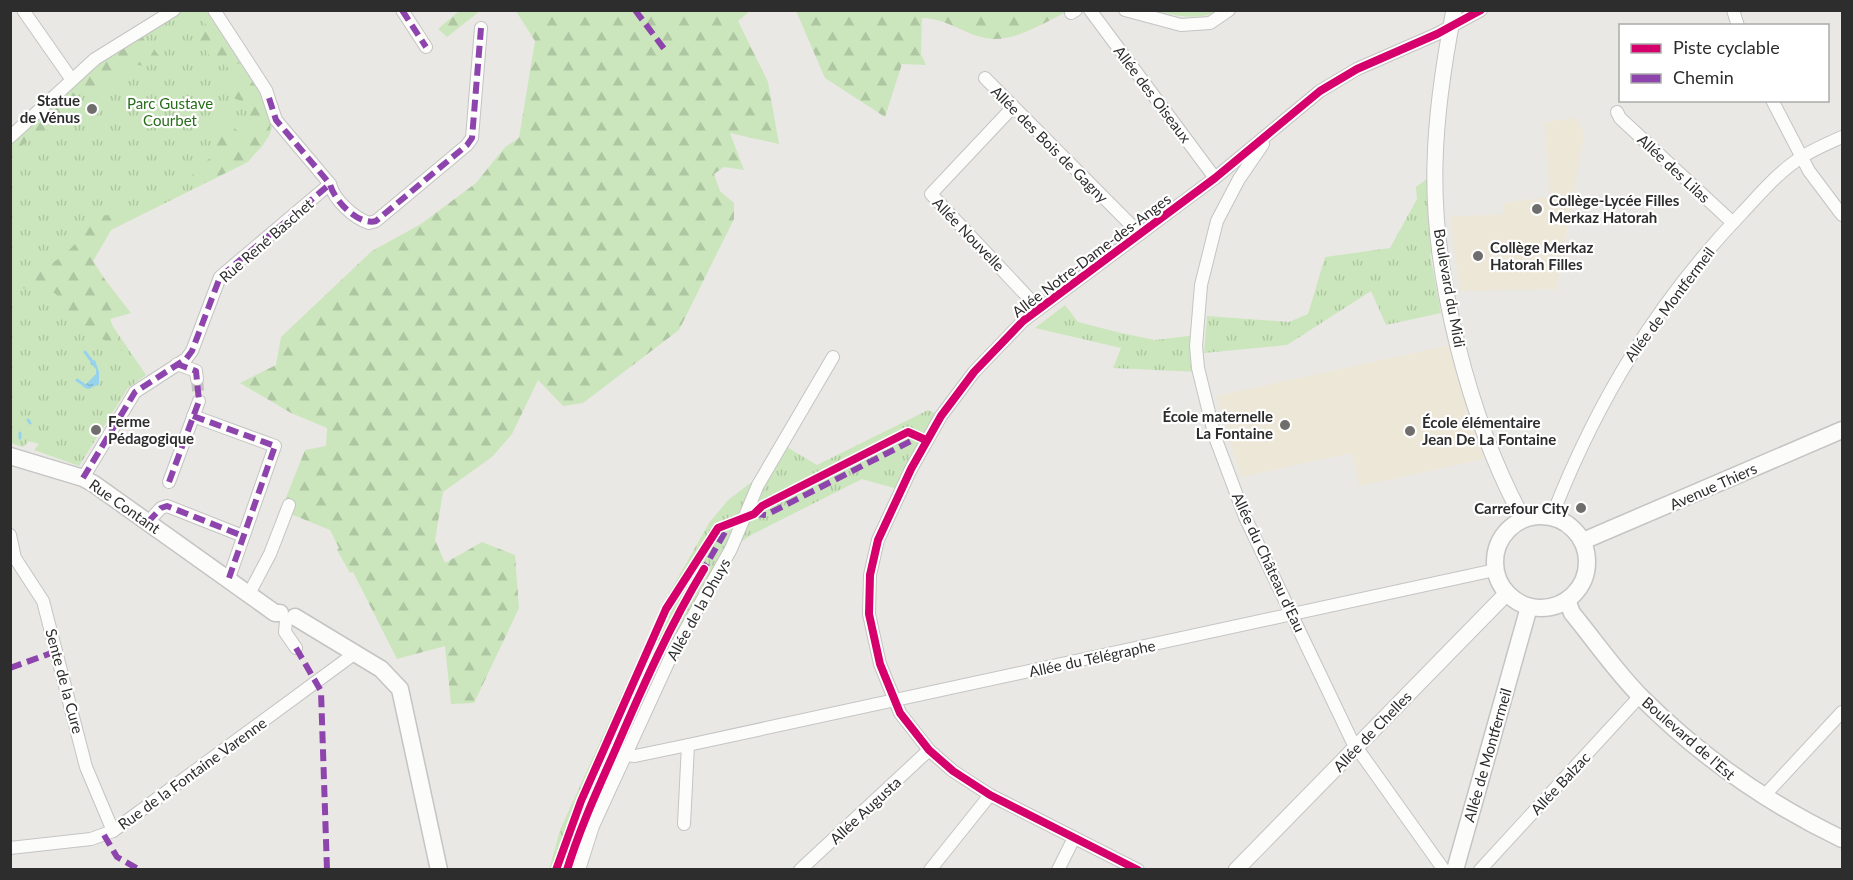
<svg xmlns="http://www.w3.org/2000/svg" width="1853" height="880" viewBox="0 0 1853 880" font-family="Lato,sans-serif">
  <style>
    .education { fill: #ede7d8 }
    .grass { fill: url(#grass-tufts) }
    .forest { fill: url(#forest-firs) }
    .water { fill: url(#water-ripples) }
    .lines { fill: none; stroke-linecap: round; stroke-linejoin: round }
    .stream { stroke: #97d2ec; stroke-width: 3 }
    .minor-tunnel { stroke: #c4c3bf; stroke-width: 12; stroke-dasharray: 12 6; stroke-linecap: butt }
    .minor-casing { stroke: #c4c4c4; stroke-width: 14 }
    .tertiary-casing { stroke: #c4c4c4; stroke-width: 17 }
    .secondary-casing { stroke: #c4c4c4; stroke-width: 19 }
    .minor { stroke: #fcfcfb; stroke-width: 12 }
    .tertiary { stroke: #fcfcfb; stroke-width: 15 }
    .secondary { stroke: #fcfcfb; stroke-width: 16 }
    .quiet { stroke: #8e44ad; stroke-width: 6; stroke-dasharray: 12 6; stroke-linecap: butt }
    .cycleway-casing { stroke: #fff; stroke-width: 11 }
    .cycleway { stroke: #d6006c; stroke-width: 8 }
    .poi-dot { fill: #6f6e6d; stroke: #fff; stroke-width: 2 }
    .labels { text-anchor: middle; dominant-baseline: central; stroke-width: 4.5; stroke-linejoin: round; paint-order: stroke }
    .street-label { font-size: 15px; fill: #2d2d2d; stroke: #fff }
    .poi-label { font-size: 15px; font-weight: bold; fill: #2d2d2d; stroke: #fff; text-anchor: start }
    .park-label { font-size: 15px; fill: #286d1a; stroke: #fff }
  </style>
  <defs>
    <pattern id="grass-tufts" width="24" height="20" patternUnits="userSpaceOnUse" patternTransform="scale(1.5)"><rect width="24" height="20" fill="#cbe6bc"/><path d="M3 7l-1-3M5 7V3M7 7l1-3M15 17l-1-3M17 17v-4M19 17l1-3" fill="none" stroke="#afc6a2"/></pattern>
    <pattern id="forest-firs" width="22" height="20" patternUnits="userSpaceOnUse" patternTransform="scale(1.5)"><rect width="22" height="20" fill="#cbe6bc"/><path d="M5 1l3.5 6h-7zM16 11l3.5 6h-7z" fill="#afc6a2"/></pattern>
    <pattern id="water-ripples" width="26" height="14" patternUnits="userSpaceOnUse" patternTransform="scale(1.5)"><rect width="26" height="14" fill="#97d2ec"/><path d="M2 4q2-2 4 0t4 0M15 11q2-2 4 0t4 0" fill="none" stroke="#82b5cb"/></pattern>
  </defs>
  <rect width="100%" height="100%" fill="#eae8e4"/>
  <g class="education">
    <polygon points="1577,118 1584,135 1557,289 1460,291 1450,217 1503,214 1503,203 1550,197 1544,122"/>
    <polygon points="1450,345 1467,408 1484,459 1359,486 1351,453 1241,477 1216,396"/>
  </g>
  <g class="grass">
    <polygon points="180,11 206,11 267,104 272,128 269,136 248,162 111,230 93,261 99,306 146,375 128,388 79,466 34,450 39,444 29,441 23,447 11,443 11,144 105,57"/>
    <polygon points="1435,173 1441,256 1430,254 1441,313 1386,325 1371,291 1287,345 1204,353 1207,316 1289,322 1308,314 1325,257 1390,248 1417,199 1416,187"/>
    <polygon points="1065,305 1078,322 1121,333 1155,340 1196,335 1199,372 1113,368 1121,348 1035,328"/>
    <polygon points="928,410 941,416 901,490 862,479 751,535 731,549 688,624 580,869 549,870 560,830 662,606 709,523 728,500 753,481 785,446 817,465"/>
  </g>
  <g class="forest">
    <polygon points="197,11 206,11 240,63 229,68 209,55 196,37 208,28"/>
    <polygon points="459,11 480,11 447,37 438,29"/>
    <polygon points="516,11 750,11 738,21 768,82 779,144 730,133 744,170 724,167 714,174 720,191 734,203 734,219 679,330 583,403 563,406 538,380 512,434 492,457 443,492 435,540 445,563 482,542 515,555 519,608 474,703 451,704 445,646 397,659 353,572 350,573 337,550 339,548 330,530 281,510 305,450 326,446 327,428 291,413 240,383 276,365 281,337 372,251 421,224 476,183 505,147 519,138 535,41"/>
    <path d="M796,11H1069C1044,22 1013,44 985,38C962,33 948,19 922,18L921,54L926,65L902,64L885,117L825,78Z"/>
    <path d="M1155,11H1219C1197,21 1178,16 1155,11Z"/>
    <path d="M142,34L164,62L143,66L129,63C123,69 123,74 119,80C114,91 97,91 87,91L81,80L105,57Z"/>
    <path d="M248,76C254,85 262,94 266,104C286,147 236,168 205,183L192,181C190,170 203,165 210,158L213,132L220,123L228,124L247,137H253L247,107L244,102L233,98C230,86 237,78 248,76Z"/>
    <path d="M70,89L78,98C81,126 56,124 37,135C28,140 19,148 11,154V145Z"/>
    <polygon points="122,214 125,218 111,230 93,261 106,281 131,313 110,319 122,351 79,325 70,317 56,294 46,289 11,288 10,275 16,272 37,274 65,254 79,240 88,222 97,216"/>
  </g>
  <polygon class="water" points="95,360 99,372 99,384 89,389 83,387 96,374 96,369 90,363"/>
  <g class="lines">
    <g class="stream">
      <polyline points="85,352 94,364"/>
      <polyline points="77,380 87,387"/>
      <polyline points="28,420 30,423"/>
      <polyline points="20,438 20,433"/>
    </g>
    <polyline class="minor-tunnel" points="197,379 199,401"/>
    <g class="minor-casing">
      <g id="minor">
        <polyline points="23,10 72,80"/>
        <path d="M214,10L266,90L276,120L330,184C334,200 354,218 369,223L376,221L467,145L472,138L481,28"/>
        <polyline points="402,10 426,47"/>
        <polyline points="1090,10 1215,178"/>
        <polyline points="1125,10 1181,25 1210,23 1229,10"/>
        <polyline points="1733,10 1738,26"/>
        <polyline points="1071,13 1076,10"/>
        <polyline points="985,78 1140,234"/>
        <polyline points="1772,100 1809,171 1842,215"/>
        <polyline points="1012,108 931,194 1039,309"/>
        <polyline points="1617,112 1620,118 1733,223"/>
        <polyline points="10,137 95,59 174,10"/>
        <polyline points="1263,144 1239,179 1217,221 1201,285 1196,346 1198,368 1215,437 1245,517 1352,741 1444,870"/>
        <polyline points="177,364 196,371 197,379"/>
        <polyline points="193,416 275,446 229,578"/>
        <polyline points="83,478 135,392 186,359 192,351 220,277 330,184"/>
        <polyline points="169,482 199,401"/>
        <path d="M1552,516C1597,401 1656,303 1742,213C1760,194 1779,171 1802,157C1814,149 1829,143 1842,137"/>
        <polyline points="148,522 161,508 167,506 243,536"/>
        <polyline points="10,535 15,558 43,601 86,767 113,831"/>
        <polyline points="251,590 270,554 289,505"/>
        <polyline points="286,621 285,632 296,648"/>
        <polyline points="625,755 635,756 688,745 1495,570"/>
        <polyline points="1763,797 1842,712"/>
        <polyline points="684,824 688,745"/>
        <polyline points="10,848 91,839 113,831 354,654"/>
        <polyline points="579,870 593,826 672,654 731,549 758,485 833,357"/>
        <polyline points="800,870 929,750"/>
        <polyline points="930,870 990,795"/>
        <polyline points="1058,870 1074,838"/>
        <polyline points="1138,870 990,795 953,771 929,750 900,713 880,664 869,614 870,575 878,540 911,469 941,416 974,372 1023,321 1215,178 1320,91 1357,69 1437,34 1481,10"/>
        <polyline points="1480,870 1640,696"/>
      </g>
    </g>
    <g class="tertiary-casing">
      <g id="tertiary">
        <path d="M1454,10C1444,61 1436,112 1435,164C1432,275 1470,422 1523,519"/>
        <polyline points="1236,870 1507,593"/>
      </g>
    </g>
    <g class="secondary-casing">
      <g id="secondary">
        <polyline points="10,456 83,478 94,484 275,613 280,613"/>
        <circle cx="1541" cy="562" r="46"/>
        <polyline points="1583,541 1842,430"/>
        <path d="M1567,600L1572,613C1595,641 1616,672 1642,698C1701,757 1767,803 1842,839"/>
        <polyline points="295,617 381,669 400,689 439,870"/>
        <polyline points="1455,870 1529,607"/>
      </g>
    </g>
    <use href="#minor" class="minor"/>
    <use href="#tertiary" class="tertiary"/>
    <use href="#secondary" class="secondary"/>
    <g class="quiet">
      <polyline points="402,10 426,47"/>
      <polyline points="635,10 665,50"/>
      <path d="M269,98L276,120L330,184C334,201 359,226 376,221L467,145L472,138L481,28"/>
      <polyline points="193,416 275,446 229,578"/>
      <polyline points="83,478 135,392 186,359 192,351 220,277 330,184"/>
      <polyline points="169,482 199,401 196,371 177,364"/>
      <polyline points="754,514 766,515 911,441 916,433"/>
      <polyline points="148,522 161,508 167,506 243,536"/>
      <polyline points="701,574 729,525"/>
      <polyline points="296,648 321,691 327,870"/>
      <polyline points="10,668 57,651"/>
      <polyline points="104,835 117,857 140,870"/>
    </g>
    <g class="cycleway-casing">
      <g id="cycleway">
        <polyline points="556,870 581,801 666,609 718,528 754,514 762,506 908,432 926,440"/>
        <path d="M567,870C580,827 599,787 617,746C643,686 670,625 704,569"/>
        <polyline points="1138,870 990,795 953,771 929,750 900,713 880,664 869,614 870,575 878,540 911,469 941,416 974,372 1023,321 1215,178 1320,91 1357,69 1437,34 1481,10"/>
      </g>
    </g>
    <use href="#cycleway" class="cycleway"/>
  </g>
  <g class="poi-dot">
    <circle cx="92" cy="109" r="6"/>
    <circle cx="1537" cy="209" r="6"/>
    <circle cx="1478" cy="256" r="6"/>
    <circle cx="1285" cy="425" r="6"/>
    <circle cx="96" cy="430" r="6"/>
    <circle cx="1410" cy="431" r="6"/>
    <circle cx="1581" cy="508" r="6"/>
  </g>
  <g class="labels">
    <g class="street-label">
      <text transform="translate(1153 94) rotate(53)">Allée des Oiseaux</text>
      <text transform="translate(1050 144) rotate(45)">Allée des Bois de Gagny</text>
      <text transform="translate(1674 168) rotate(43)">Allée des Lilas</text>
      <text transform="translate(969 234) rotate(46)">Allée Nouvelle</text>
      <text transform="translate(266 240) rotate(-41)">Rue René Baschet</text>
      <text transform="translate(1091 255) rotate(-37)">Allée Notre-Dame-des-Anges</text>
      <text transform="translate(1450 288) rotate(80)">Boulevard du Midi</text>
      <text transform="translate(1669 304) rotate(-53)">Allée de Montfermeil</text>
      <text transform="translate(1713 486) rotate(-24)">Avenue Thiers</text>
      <text transform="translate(125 506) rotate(35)">Rue Contant</text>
      <text transform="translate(1269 562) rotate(65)">Allée du Château d'Eau</text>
      <text transform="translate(698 609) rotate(-61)">Allée de la Dhuys</text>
      <text transform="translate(1092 658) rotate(-12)">Allée du Télégraphe</text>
      <text transform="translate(65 681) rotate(75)">Sente de la Cure</text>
      <text transform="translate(1372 731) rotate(-46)">Allée de Chelles</text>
      <text transform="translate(1689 738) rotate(41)">Boulevard de l'Est</text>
      <text transform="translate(1487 755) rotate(-74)">Allée de Montfermeil</text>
      <text transform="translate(192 773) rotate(-36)">Rue de la Fontaine Varenne</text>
      <text transform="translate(1560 783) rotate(-47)">Allée Balzac</text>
      <text transform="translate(865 810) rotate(-43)">Allée Augusta</text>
    </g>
    <g class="poi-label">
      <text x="80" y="100" text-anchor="end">Statue<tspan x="80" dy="17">de Vénus</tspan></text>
      <text x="1549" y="200">Collège-Lycée Filles<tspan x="1549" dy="17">Merkaz Hatorah</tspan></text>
      <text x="1490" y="247">Collège Merkaz<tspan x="1490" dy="17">Hatorah Filles</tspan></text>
      <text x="1273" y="416" text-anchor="end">École maternelle<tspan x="1273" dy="17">La Fontaine</tspan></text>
      <text x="108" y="421">Ferme<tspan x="108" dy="17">Pédagogique</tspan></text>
      <text x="1422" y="422">École élémentaire<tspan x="1422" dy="17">Jean De La Fontaine</tspan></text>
      <text x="1569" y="508" text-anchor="end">Carrefour City</text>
    </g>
    <g class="park-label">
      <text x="170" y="103">Parc Gustave<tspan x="170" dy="17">Courbet</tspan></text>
    </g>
  </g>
  <rect width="1853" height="880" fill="none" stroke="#2d2d2d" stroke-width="24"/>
  <rect x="1619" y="24" width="210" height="78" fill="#ffffff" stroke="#ababab" stroke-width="1.5"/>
  <rect x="1631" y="44" width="30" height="9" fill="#d6006c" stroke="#ababab" stroke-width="1.5"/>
  <text x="1673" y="54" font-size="18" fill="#2d2d2d">Piste cyclable</text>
  <rect x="1631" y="74" width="30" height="9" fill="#8e44ad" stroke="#ababab" stroke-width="1.5"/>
  <text x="1673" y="84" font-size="18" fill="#2d2d2d">Chemin</text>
</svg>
